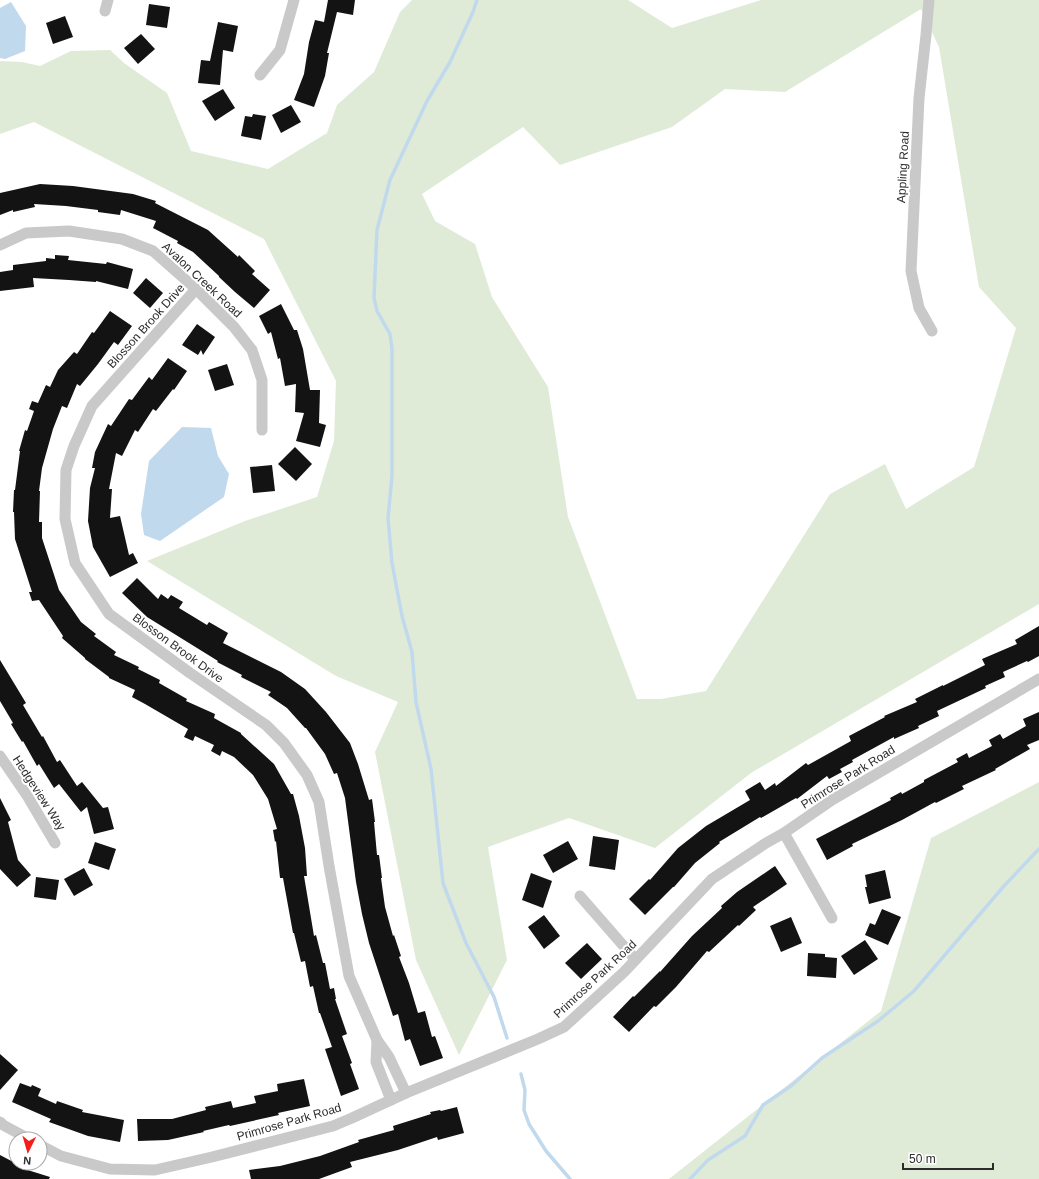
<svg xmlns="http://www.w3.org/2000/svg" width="1039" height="1179" viewBox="0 0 1039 1179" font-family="Arial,sans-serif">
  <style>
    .green { fill: #e0ebd7; fill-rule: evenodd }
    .water { fill: #c1d9ed }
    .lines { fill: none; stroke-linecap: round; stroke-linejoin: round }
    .stream { stroke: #c1d9ed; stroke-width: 3.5 }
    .building { fill: #131313 }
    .minor { stroke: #c9c9c9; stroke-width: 11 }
    .labels { text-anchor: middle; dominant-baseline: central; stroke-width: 4; stroke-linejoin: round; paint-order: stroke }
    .street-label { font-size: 12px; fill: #2c2c2c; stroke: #fff }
  </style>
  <rect width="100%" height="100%" fill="#fff"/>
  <g class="green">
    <path d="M412,0H628L672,28L761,0H1039V604L751,773L655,848L569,818L488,847L507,960L459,1055L416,960L375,752L398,702L336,676L147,561L245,521L317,497L334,441L336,381L264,239L34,122L0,134V61L22,62L40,66L71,51L110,50L124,63L167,93L191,151L268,169L327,133L337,105L374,72L400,12ZM921,9L939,47L979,287L1016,328L974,467L906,509L885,464L830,494L706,691L661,699H637L568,517L548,387L492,297L475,244L435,221L422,194L523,127L560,165L672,127L725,89L785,92Z"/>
    <polygon points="1039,782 1039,1179 669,1179 881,1011 931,838"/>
  </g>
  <g class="water">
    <polygon points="11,2 26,26 25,51 5,59 0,58 0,8"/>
    <polygon points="182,427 211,428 218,456 229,474 224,497 160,541 144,535 141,514 149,461"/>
  </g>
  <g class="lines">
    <g class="stream">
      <polyline points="477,0 473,12 450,62 427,101 390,180 377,230 374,298 377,311 390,334 392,349 392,476 388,518 392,563 402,616 412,652 416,702 431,769 443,883 466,943 494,997 507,1038"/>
      <polyline points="521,1074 525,1090 524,1110 529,1124 546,1151 570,1179"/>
      <polyline points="690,1179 708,1160 745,1136 763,1105 791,1086 822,1058 878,1021 914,991 1004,886 1039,849"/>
    </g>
  </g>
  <g class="building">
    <polygon points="328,0 355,0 353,15 337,12 327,53 329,53 325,76 314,107 294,100 304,74 309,42 315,20 324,22"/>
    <polygon points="149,4 170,7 167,28 146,25"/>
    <polygon points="65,16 73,37 53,44 46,23"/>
    <polygon points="218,22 238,26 233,52 223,50 220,85 198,83 201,60 210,61"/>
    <polygon points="141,34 155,49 138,64 124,48"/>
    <polygon points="223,89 235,108 215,121 202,101"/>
    <polygon points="291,105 301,122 281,133 272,115"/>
    <polygon points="253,114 266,116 261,140 241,136 245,116 252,117"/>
    <polygon points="40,184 73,186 133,194 156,201 155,203 208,230 238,257 239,255 255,271 252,274 270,290 254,308 235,292 219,277 219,276 193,252 177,243 178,241 153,228 156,221 121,210 120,215 98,212 98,210 66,206 34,204 35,207 13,212 13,210 0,215 0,193"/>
    <polygon points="55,255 69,256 68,260 106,264 107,262 133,269 128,289 96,281 96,282 69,280 33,278 34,287 0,291 0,272 13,270 13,265 46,261 46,258 55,259"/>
    <polygon points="146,278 163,293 150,308 133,293"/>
    <polygon points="281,304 294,330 297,330 303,349 310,390 320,390 319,423 326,425 320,447 296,441 304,413 295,412 296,384 285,386 280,358 278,359 271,332 268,334 259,316"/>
    <polygon points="110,311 132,326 118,345 114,342 98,364 80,386 77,384 67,408 62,406 53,429 42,468 39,491 40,491 39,522 42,522 42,538 59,590 81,622 96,634 94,636 116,652 114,655 139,667 138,669 160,680 159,683 187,699 186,701 215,714 214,718 241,733 241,734 274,764 291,794 293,794 299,816 305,848 307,876 304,876 314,936 316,935 323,963 325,963 330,989 334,988 336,999 335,999 347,1034 342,1036 352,1063 350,1064 359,1089 341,1096 325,1049 332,1047 320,1013 319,1013 313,986 310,987 305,961 301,962 294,933 293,933 283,878 280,878 276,841 275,842 273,830 277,829 268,799 253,775 234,757 222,751 220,756 211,751 214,745 195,736 193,741 184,737 188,729 145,704 132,697 135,690 109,678 109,677 85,659 85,658 62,638 63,636 39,600 32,601 29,592 32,592 15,539 14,512 13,512 14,490 15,490 20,451 19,451 25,430 27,431 34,411 29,409 32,401 38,403 46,385 50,387 58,370 74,352 77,354 92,332 94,333"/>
    <polygon points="197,324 215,337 203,355 201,350 198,355 182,345"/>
    <polygon points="168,358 187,371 174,390 173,389 156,411 153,409 138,432 135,430 122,456 116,453 109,489 112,489 110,518 120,516 129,555 133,553 138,563 110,577 93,547 88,521 90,488 95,468 92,468 95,452 108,424 111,426 129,399 132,400 149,377 152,380"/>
    <polygon points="227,364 234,385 215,391 208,370"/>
    <polygon points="295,447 312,464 296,481 278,464"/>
    <polygon points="272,465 275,491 253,493 250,467"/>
    <polygon points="137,578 158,599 161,594 168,599 171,595 183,602 179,608 207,625 209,622 228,633 223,643 281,672 305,689 326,712 350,743 358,764 369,800 372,799 375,822 374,822 377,855 379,855 382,878 381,878 385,907 393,936 394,935 401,956 399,957 409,983 418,1013 425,1011 432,1037 435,1036 443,1058 420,1066 410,1039 405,1041 398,1014 393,1016 369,943 362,914 356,882 345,798 337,773 334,774 325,754 306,728 305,728 287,708 268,695 271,692 241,677 242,675 217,662 218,661 147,617 122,593"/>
    <polygon points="1039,626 1039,656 1028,662 1027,661 1003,672 1005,677 985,686 986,688 937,711 939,716 918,726 919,728 894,739 894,737 852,760 853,762 840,769 842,772 829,779 827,776 797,799 796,798 761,818 760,817 719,842 720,843 695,863 674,887 673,887 645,915 629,899 649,879 650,880 678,848 706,826 750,800 745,791 760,782 765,790 775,783 776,786 806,763 808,765 851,741 849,736 885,717 884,716 917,702 915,699 943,685 943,686 985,665 982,659 1017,644 1015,640"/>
    <polygon points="0,660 26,703 23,705 42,737 43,736 57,762 60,760 77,786 82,782 103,808 108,807 114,829 94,834 87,807 81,812 59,784 54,788 39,764 37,766 23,741 22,742 11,724 13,723 0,701"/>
    <polygon points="1039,712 1039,740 1027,745 1030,749 995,769 996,770 962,786 964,789 936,803 935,802 902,820 852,844 853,846 827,860 816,839 891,800 890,798 901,792 902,794 924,782 924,780 958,762 956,759 967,753 969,758 992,746 989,740 1000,734 1003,739 1026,726 1023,719"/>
    <polygon points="0,798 11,820 8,822 18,860 31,875 17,887 0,869"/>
    <polygon points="593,836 619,840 615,870 589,866"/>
    <polygon points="568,841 578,859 553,873 543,855"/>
    <polygon points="95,842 116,849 109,870 88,863"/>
    <polygon points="775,866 787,884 753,907 756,910 739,926 738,925 709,952 707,951 676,987 656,1007 654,1006 629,1032 613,1017 633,996 634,997 660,971 660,972 692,936 722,908 721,906 737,892"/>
    <polygon points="84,868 93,885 74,896 64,879"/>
    <polygon points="885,870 891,898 869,904 865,887 867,887 865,875"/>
    <polygon points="531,873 552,881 543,908 522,900"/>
    <polygon points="36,877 59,880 56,900 34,897"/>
    <polygon points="882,909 901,917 888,945 865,935 870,923 875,925"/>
    <polygon points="544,915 560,936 544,949 528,927"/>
    <polygon points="791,917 802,943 781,952 770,926"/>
    <polygon points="865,940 878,959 854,975 841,956"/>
    <polygon points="587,943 602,959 581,979 565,963"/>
    <polygon points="808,953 825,954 825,957 837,958 836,978 807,976"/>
    <polygon points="0,1054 18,1070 0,1090"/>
    <polygon points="304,1079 310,1106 278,1113 279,1115 230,1126 229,1125 203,1131 204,1132 168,1140 138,1141 137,1119 172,1119 206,1110 205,1107 231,1101 233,1108 256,1103 254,1096 278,1091 277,1084"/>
    <polygon points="20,1083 31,1087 32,1085 41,1089 38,1096 56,1104 57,1101 83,1110 82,1112 124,1120 120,1142 88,1136 49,1122 51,1119 12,1102"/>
    <polygon points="457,1107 464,1133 438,1140 437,1137 398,1150 350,1162 352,1167 319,1179 251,1179 249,1170 280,1166 320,1156 359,1142 358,1140 394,1130 393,1126 431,1114 430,1112 440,1110 441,1111"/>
    <polygon points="0,1155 19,1165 18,1167 50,1177 49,1179 0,1179"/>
  </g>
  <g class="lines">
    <g class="minor">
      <polyline points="929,0 926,35 919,98 911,271 919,308 932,331"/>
      <polyline points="105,11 108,0"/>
      <polyline points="260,75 280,50 294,0"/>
      <polyline points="0,245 26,233 69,231 122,239 153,251 196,289 234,327 252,350 262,380 262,430"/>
      <polyline points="196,289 92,406 74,446 66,470 65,519 75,563 109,614 190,673 266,725 284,743 307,775 319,802 329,866 349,976 377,1040 389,1057 406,1093"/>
      <polyline points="0,756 28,797 55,843"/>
      <polyline points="784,833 832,918"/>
      <polyline points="580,896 635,959"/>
      <polyline points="377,1040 376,1062 391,1100"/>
      <polyline points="0,1122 3,1125 29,1139"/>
      <polyline points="40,1145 61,1156 110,1169 155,1170 212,1157 333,1126 352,1118 406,1093 538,1039 564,1027 624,972 712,879 766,843 784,833 832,800 1039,679"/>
    </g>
  </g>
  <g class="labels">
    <g class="street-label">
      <text transform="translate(903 167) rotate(-87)">Appling Road</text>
      <text transform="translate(202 280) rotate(43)">Avalon Creek Road</text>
      <text transform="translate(146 326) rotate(-48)">Blosson Brook Drive</text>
      <text transform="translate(178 648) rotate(36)">Blosson Brook Drive</text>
      <text transform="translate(848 777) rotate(-32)">Primrose Park Road</text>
      <text transform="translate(39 793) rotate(57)">Hedgeview Way</text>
      <text transform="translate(595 979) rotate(-43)">Primrose Park Road</text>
      <text transform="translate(289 1122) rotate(-16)">Primrose Park Road</text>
    </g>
  </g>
  <g transform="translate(28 1151) rotate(185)"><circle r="19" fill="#ffffff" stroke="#ababab"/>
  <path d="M0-3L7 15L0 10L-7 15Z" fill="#f41d1c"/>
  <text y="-6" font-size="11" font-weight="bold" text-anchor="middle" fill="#2c2c2c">N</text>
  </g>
  <path d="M903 1163v6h90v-6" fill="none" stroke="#2c2c2c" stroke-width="2"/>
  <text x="909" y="1163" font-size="12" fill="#2c2c2c" stroke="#ffffff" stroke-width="3" paint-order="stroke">50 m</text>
</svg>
